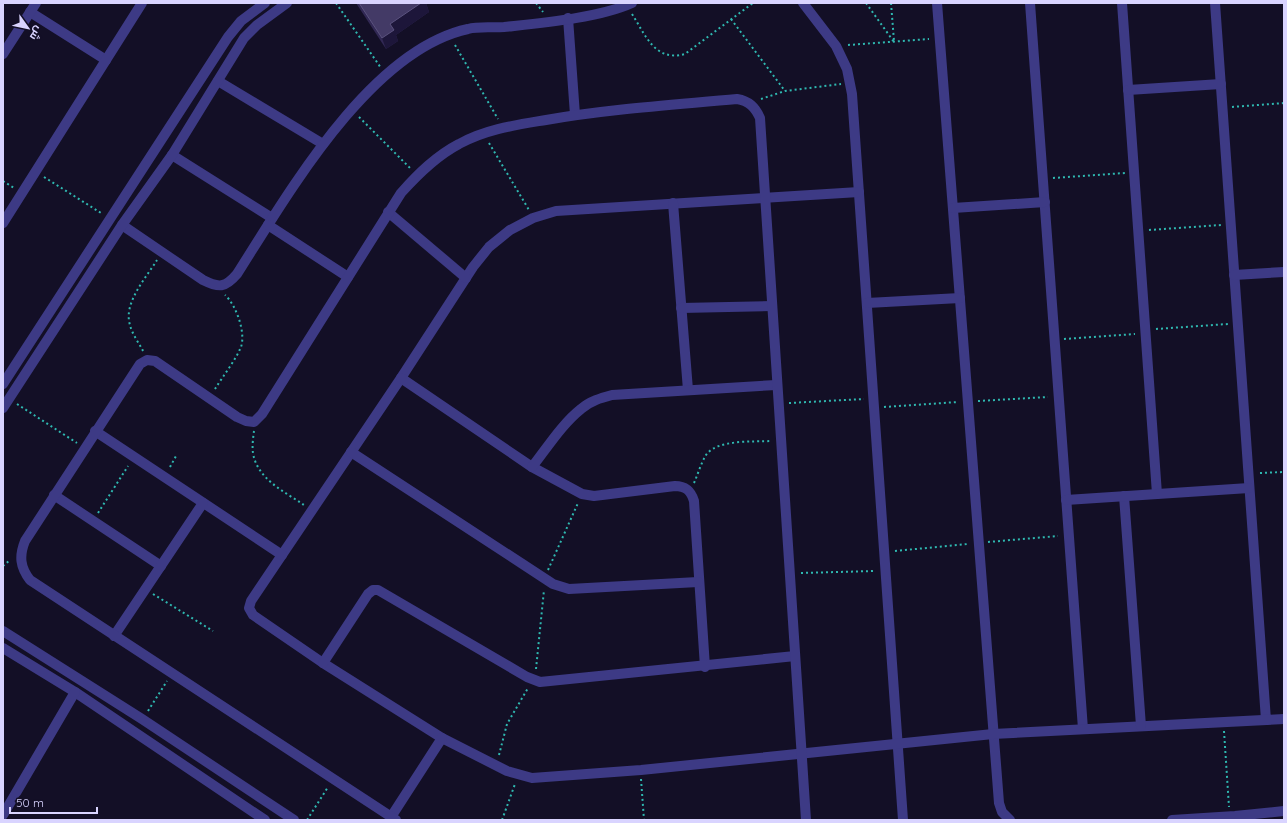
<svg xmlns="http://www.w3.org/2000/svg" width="1287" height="823" viewBox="0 0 1287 823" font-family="Quicksand,Cairo,sans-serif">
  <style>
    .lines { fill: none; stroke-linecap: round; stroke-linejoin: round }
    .path { stroke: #2fb8b0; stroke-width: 2; stroke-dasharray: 2 3; stroke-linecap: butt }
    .street { stroke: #3d3a85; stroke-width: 10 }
    .wall { fill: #312854 }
    .shaded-wall { fill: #1d163a }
    .building { fill: #433a66; stroke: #5a527e }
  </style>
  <rect width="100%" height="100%" fill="#130f26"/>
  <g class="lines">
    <g class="path">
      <polyline points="336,3 381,68"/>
      <polyline points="536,3 543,12"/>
      <polyline points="866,3 894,42"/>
      <polyline points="891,3 894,41"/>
      <path d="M632,14C646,36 655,62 685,54L753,3"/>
      <polyline points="731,19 785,91"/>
      <polyline points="455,45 498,119"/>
      <polyline points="848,45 929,39"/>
      <polyline points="761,99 785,91 841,84"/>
      <polyline points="1232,107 1284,103"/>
      <polyline points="359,117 410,168"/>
      <polyline points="489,143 529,210"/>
      <polyline points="44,177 101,213"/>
      <polyline points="1053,178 1125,173"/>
      <polyline points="3,181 14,188"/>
      <polyline points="1149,230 1221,225"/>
      <polyline points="1156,329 1228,324"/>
      <polyline points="1064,339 1135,334"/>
      <path d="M143,351C139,343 132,334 130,325C123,303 146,278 157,260"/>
      <path d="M215,389C223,376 235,361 241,347C246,332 236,305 225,295"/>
      <polyline points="978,401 1048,397"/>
      <polyline points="789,403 864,399"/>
      <polyline points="17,404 77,443"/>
      <polyline points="884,407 958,402"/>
      <path d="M254,431C253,438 252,447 253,453C257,479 285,492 304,505"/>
      <polyline points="170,467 176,456"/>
      <polyline points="1260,473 1284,472"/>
      <path d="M694,483C698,474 701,463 706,455C717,439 754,442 771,441"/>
      <polyline points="98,513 128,466"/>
      <polyline points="988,542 1058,536"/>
      <polyline points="895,551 968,544"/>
      <polyline points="3,566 10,560"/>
      <polyline points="548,570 578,503"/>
      <polyline points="801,573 874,571"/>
      <polyline points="153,594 213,631"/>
      <polyline points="536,669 544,590"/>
      <polyline points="148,711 167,681"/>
      <polyline points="1224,731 1229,807"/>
      <polyline points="499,755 507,724 528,688"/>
      <polyline points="641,779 644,820"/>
      <polyline points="307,820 328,787"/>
      <polyline points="502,820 515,784"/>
    </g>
    <g class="street">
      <polyline points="803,3 836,46 847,69 852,94 903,820"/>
      <polyline points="937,3 999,803 1002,812 1010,820"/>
      <polyline points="1030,3 1083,729"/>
      <polyline points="1122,3 1157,494"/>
      <polyline points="1215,3 1266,720"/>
      <polyline points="30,12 106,60"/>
      <polyline points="568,18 575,115"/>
      <polyline points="3,54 36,3"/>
      <polyline points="218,81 323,144"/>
      <polyline points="1128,90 1221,84"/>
      <polyline points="172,155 272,218"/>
      <polyline points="859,192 556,211 533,218 510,230 489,247 473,267 401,378 251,601 249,608 253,615 323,663 442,738 507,771 532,778 641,770 993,734 1284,719"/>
      <polyline points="673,203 688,390"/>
      <polyline points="953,208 1045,202"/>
      <polyline points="388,212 466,278"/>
      <polyline points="3,223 142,3"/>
      <path d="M122,225L203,280C219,288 225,288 237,274C288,194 370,50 468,29C479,26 492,28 504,27C541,23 599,18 632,3"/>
      <polyline points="268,225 348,277"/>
      <polyline points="1234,275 1284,272"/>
      <polyline points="867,303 960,298"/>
      <polyline points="681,308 771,306"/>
      <path d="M401,378L532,467L582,494L594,496L675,486C686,486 691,491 694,501L705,667"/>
      <polyline points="3,384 228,37 241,21 265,3"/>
      <polyline points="3,408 122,225 172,155 244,38 257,25 287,3"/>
      <polyline points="95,431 282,555"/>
      <polyline points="351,452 553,584 569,589 698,582"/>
      <path d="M532,467C547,448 562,424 581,409C590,401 601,398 612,395L776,385"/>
      <polyline points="54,495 161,566"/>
      <polyline points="1124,496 1141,726"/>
      <polyline points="1066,500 1249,488"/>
      <polyline points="3,631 142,719 294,820"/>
      <polyline points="114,636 203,503"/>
      <polyline points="3,648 75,692 265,820"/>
      <polyline points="323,663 368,594 373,590 378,590 527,677 540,682 795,656"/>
      <polyline points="3,815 75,692"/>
      <polyline points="391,817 442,738"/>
      <path d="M396,820L30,580C20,567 19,556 25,541L140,364L147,360L155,361L237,417L246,421L254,422L262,414L401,193C418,174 436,156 459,144C486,129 516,125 546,120C609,109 673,105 737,99C749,101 755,107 760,118L806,820"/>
      <polyline points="1172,820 1235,816 1284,811"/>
    </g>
  </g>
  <polygon class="wall" points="356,3 426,3 429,12 396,35 398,41 386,49"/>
  <polygon class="shaded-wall" points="421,3 426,3 429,12 396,35 398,41 386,49 382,38 390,24"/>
  <polygon class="building" points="359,3 421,3 390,24 394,30 382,38"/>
  <rect width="1287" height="823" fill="none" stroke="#d9d4ff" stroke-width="8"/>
  <g transform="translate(28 28) rotate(123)" stroke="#130f26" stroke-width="3" paint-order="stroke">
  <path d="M0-3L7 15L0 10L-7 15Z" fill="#d9d4ff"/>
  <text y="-6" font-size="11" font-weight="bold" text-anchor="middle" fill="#d9d4ff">ش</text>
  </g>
  <path d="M10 807v6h87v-6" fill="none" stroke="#d9d4ff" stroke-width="2"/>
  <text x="16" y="807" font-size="12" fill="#d9d4ff" stroke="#130f26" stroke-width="3" paint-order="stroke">50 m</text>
</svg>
